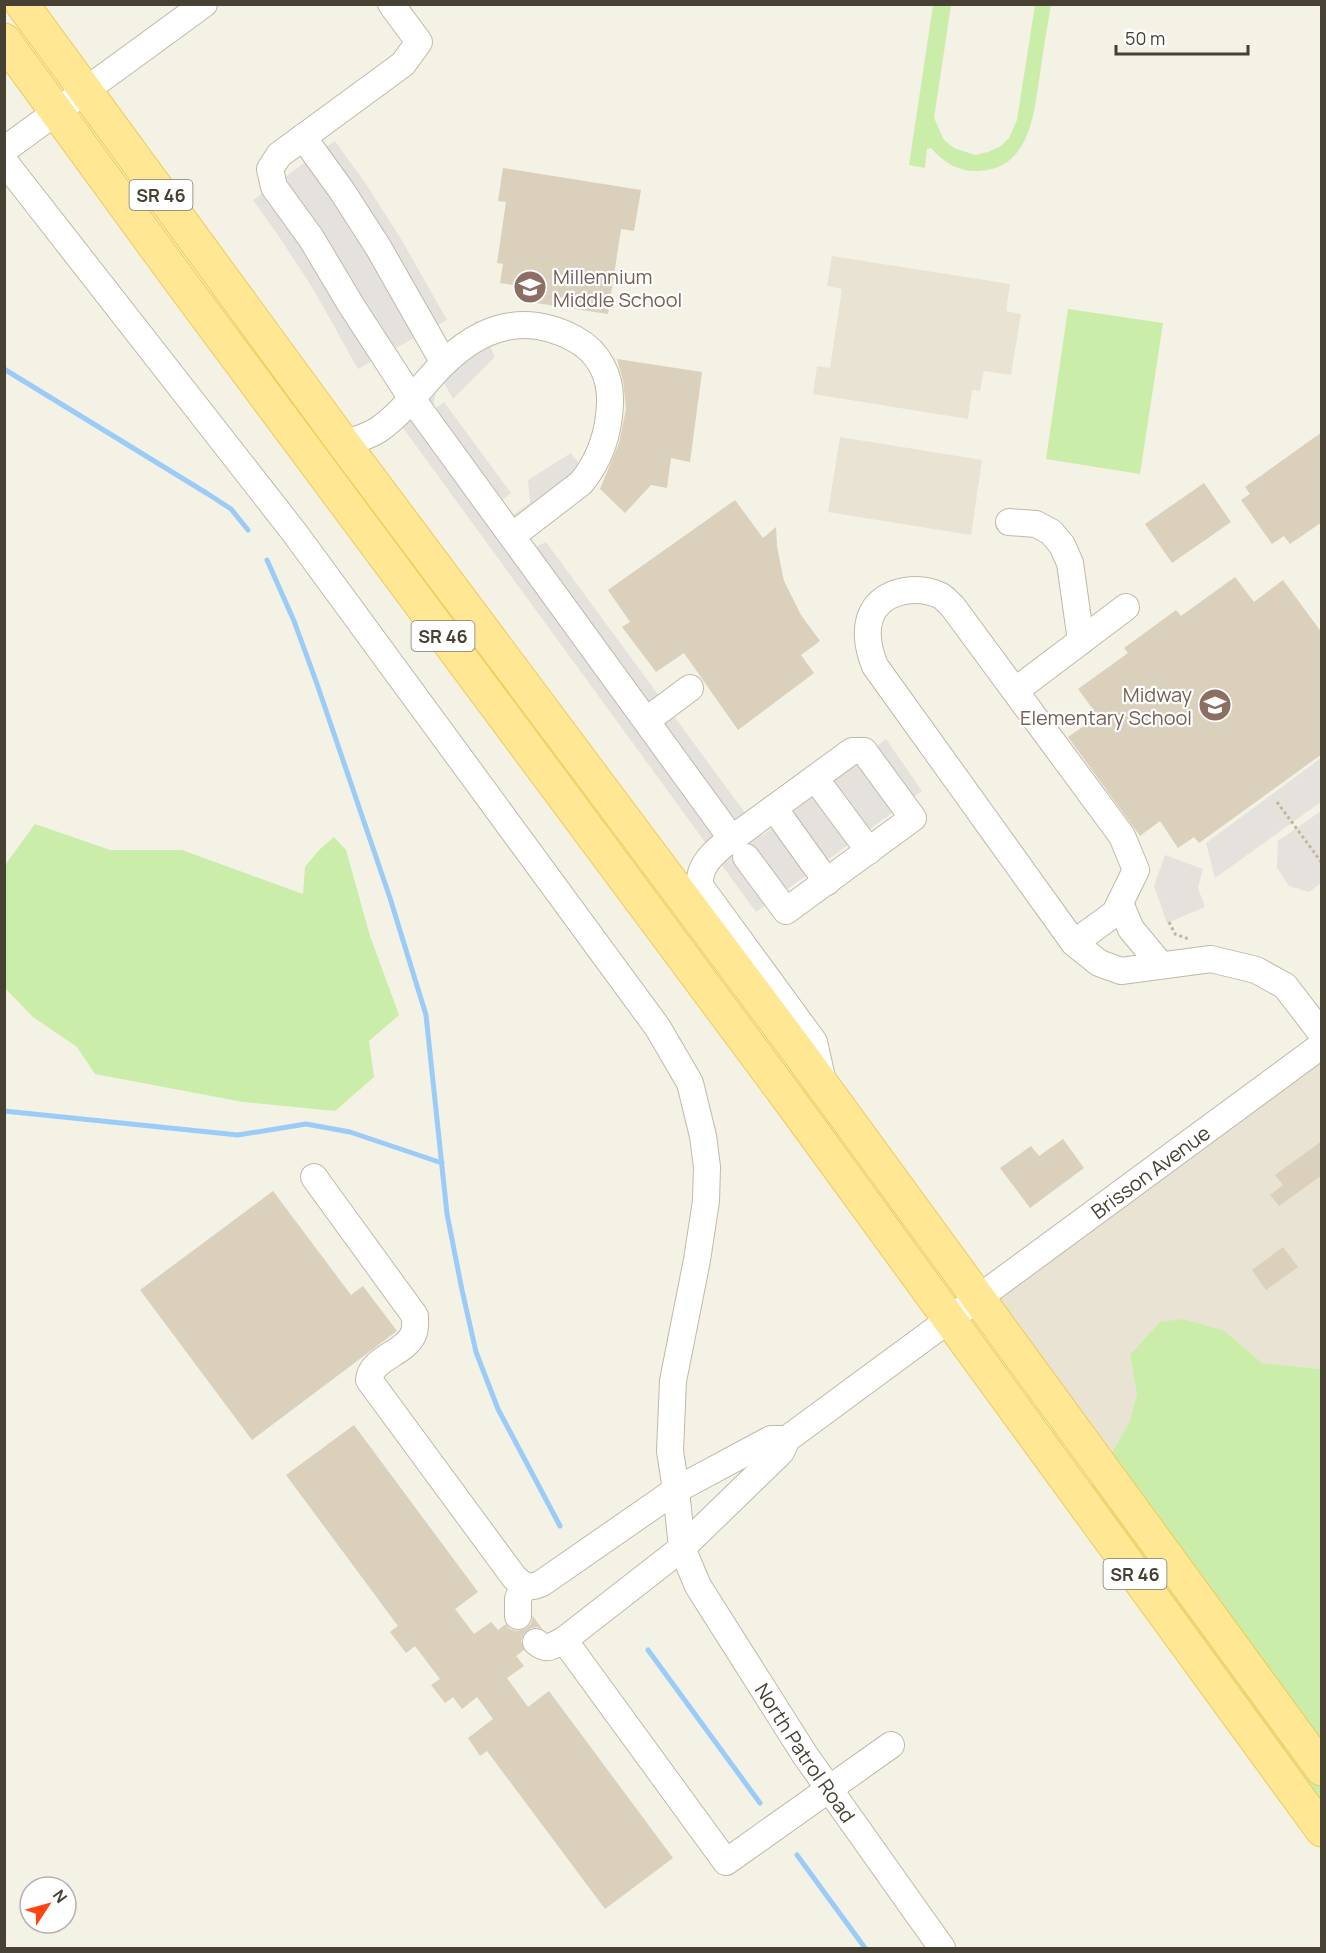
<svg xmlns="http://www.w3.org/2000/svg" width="1326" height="1953" viewBox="0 0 1326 1953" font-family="Manrope,sans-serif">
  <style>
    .residential { fill: #e9e3d3 }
    .green { fill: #caedaa }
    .parking { fill: #e5e2de }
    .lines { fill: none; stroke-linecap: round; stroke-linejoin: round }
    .stream { stroke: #9bccf7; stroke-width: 5 }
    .building { fill: #dad0bc }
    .minor-casing { stroke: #c1b9a7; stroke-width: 28 }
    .major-casing { stroke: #efcb58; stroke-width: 35 }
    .path { stroke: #c4b797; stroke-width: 3; stroke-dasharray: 3 3; stroke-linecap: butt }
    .minor { stroke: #fff; stroke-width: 26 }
    .major { stroke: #ffe793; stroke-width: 33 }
    .labels { text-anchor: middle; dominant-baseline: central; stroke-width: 4.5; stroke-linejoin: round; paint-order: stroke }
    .shield { fill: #fff; stroke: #7e7a71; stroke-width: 1.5 }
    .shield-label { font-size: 18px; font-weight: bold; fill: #474134 }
    .education-label { font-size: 20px; fill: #785e54; stroke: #fff; text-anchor: start }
    .street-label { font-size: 20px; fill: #474134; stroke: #fff }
  </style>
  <rect width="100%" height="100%" fill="#f4f1e5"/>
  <g class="residential">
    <polygon points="832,256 1010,284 1006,311 1021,314 1011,375 984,371 980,391 972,390 968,419 813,394 817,366 830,368 842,289 827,286"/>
    <polygon points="840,437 982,460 971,535 828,512"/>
    <polygon points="1321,1056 1321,1369 1262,1363 1225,1331 1130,1355 1137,1395 1129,1423 1108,1459 991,1299"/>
  </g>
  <g class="green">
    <path d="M933,5H951L934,118L944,140L954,148L975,155L988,152L1001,146L1009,138L1017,120L1035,5H1051C1047,28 1043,51 1040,74C1034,112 1031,168 979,171C959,172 944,163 931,148L927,149L925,168L909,165Z"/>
    <polygon points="1068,309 1163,323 1140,474 1046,459"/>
    <polygon points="35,824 110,850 182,850 303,894 305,867 319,850 334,837 346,850 370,936 399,1015 369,1041 374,1077 335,1111 243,1102 95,1074 77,1047 33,1017 5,988 5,865"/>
    <polygon points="1183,1319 1225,1331 1262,1363 1321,1369 1321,1752 1108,1459 1129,1423 1137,1395 1130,1355 1160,1322"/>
    <polygon points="1096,1478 1321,1787 1321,1812 1088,1492"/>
  </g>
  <g class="parking">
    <polygon points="335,141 366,184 401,239 447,320 358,369 312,287 278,235 253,200"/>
    <polygon points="477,320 495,357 453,399 444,383 437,390 431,412 444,402 511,493 499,503 512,516 530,503 528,480 571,453 594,483 531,534 531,549 546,542 762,836 886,739 922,791 756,912 406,432 389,412"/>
    <polygon points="1321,758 1321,802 1215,878 1206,843"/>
    <polygon points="1321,811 1321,883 1309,892 1289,886 1277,868 1278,841"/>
    <polygon points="1165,855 1203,869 1198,888 1205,907 1167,923 1154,886"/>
  </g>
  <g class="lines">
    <g class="stream">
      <polyline points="4,369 208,494 231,509 248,530"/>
      <polyline points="267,560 294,621 317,684 390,898 426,1015 447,1214 462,1290 476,1352 498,1409 560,1526"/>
      <polyline points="4,1111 238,1135 306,1124 350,1132 442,1163"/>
      <polyline points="648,1650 760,1803"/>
      <polyline points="797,1855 865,1948"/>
    </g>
  </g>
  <g class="building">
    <polygon points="503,168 641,190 634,231 621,229 608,314 523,301 525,287 500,283 503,264 497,263 506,202 498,201"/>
    <polygon points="617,359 702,372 690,462 671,458 667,488 651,485 625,513 600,489 619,443 626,409 623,381"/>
    <polygon points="1322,432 1322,522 1290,544 1284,536 1272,544 1241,500 1250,494 1245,487"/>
    <polygon points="1204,483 1231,522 1172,563 1145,524"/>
    <polygon points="735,500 763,538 776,527 777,547 784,581 801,615 820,641 801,655 814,673 738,730 684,653 656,672 622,627 630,622 608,590"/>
    <polygon points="1235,577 1254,602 1283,580 1322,633 1322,754 1199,843 1194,837 1178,848 1160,821 1140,836 1068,737 1098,716 1078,689 1128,653 1124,648 1176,610 1181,616"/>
    <polygon points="1063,1139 1084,1168 1030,1208 1000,1168 1031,1146 1039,1156"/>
    <polygon points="1322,1141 1322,1175 1279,1206 1270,1195 1283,1185 1275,1175"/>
    <polygon points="273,1191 351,1295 363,1286 397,1331 252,1440 140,1290"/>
    <polygon points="1283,1247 1298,1267 1266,1290 1252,1270"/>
    <polygon points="354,1425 478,1592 455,1609 474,1634 491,1622 498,1630 506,1624 510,1629 517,1631 525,1629 531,1624 533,1616 542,1629 537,1627 531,1628 524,1634 521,1641 524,1650 516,1656 524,1666 507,1678 528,1707 549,1691 673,1858 605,1909 487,1751 480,1756 468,1738 493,1719 477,1697 462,1709 453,1697 445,1703 431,1685 440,1679 415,1646 406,1653 390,1632 398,1626 286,1475"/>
  </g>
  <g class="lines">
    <g class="minor-casing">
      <g id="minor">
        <polyline points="391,4 419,42 403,64 279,155 270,169 274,187 311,238 351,305 412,399 732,839"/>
        <polyline points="303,137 342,191 378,247 444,363"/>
        <polyline points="4,150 204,4"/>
        <path id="s1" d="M4,161L294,532L658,1028L690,1083L703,1136L707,1167L706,1201L697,1260L673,1381L670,1451L676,1490L682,1548L698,1586L805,1755L942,1948"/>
        <path d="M344,444C355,440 369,436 378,430C403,413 421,386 442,365C481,326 525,312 575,339C599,352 611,376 610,403C609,433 600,460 581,483L512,536"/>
        <polyline points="1009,522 1036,524 1051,532 1062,545 1070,563 1081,641"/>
        <polyline points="1016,690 1126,607"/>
        <polyline points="647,720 690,688"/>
        <polyline points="815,778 869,851"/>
        <polyline points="774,808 827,882"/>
        <path d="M746,857L786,911L913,818L864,751H852L722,846C709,857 698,869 700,886L814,1042L823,1082"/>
        <polyline points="1120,903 1131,929 1161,965"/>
        <path d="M1074,943L1115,913L1136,870L1122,836L953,607C949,603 944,597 939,595C919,586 889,589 875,608C863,625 868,649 875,666L1074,943L1099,963L1121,971L1211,959L1256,970L1285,986L1322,1034"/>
        <path d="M314,1177L415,1316C415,1322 416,1329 413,1335C404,1354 371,1358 369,1380L514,1577C524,1587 529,1589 542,1583L676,1490L771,1439H787"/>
        <polyline points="518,1616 518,1599 523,1586"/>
        <path d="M536,1642C548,1652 551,1646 564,1640"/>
        <path id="s2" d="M891,1745L726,1862L564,1640L682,1548L781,1452L787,1439L1322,1045"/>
      </g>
    </g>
    <g class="major-casing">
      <g id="major">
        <polyline points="22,4 344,444 797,1050 1322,1769"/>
        <polyline points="4,40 183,285 788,1098 1322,1830"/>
      </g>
    </g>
    <g class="path">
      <polyline points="1277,802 1322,863"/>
      <polyline points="1169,922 1175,934 1189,939"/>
    </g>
    <use href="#minor" class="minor"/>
    <use href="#major" class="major"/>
  </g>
  <defs>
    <g id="school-disc" transform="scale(1.725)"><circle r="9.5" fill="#8d6e63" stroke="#fff"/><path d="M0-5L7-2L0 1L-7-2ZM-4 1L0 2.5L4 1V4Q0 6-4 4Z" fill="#fff"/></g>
  </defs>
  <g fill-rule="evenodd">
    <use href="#school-disc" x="530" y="287"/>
    <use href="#school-disc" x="1215" y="705"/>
  </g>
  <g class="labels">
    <g class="shield">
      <rect x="129.5" y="180" width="63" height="30" rx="4.5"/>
      <rect x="411.5" y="621" width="63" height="30" rx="4.5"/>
      <rect x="1103.5" y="1559" width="63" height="30" rx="4.5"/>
    </g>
    <g class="shield-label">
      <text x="161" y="195">SR 46</text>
      <text x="443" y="636">SR 46</text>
      <text x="1135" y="1574">SR 46</text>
    </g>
    <g class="education-label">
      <text x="553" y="276">Millennium<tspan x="553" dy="23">Middle School</tspan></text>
      <text x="1192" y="694" text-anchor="end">Midway<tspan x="1192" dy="23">Elementary School</tspan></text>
    </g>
    <g class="street-label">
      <text stroke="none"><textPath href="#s2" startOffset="1230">Brisson Avenue</textPath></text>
      <text stroke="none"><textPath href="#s1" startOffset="1860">North Patrol Road</textPath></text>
    </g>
  </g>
  <rect width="1326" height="1953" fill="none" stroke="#474134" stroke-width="12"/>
  <g transform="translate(48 1905) rotate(54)"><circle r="28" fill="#ffffff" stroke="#b5b3ae" stroke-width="1.5"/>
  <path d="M0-4.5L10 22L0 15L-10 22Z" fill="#ff4411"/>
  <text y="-9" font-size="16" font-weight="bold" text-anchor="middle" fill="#474134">N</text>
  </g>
  <path d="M1116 45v9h132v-9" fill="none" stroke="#474134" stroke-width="3"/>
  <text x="1125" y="45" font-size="18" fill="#474134" stroke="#ffffff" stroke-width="4.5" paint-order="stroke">50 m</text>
</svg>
